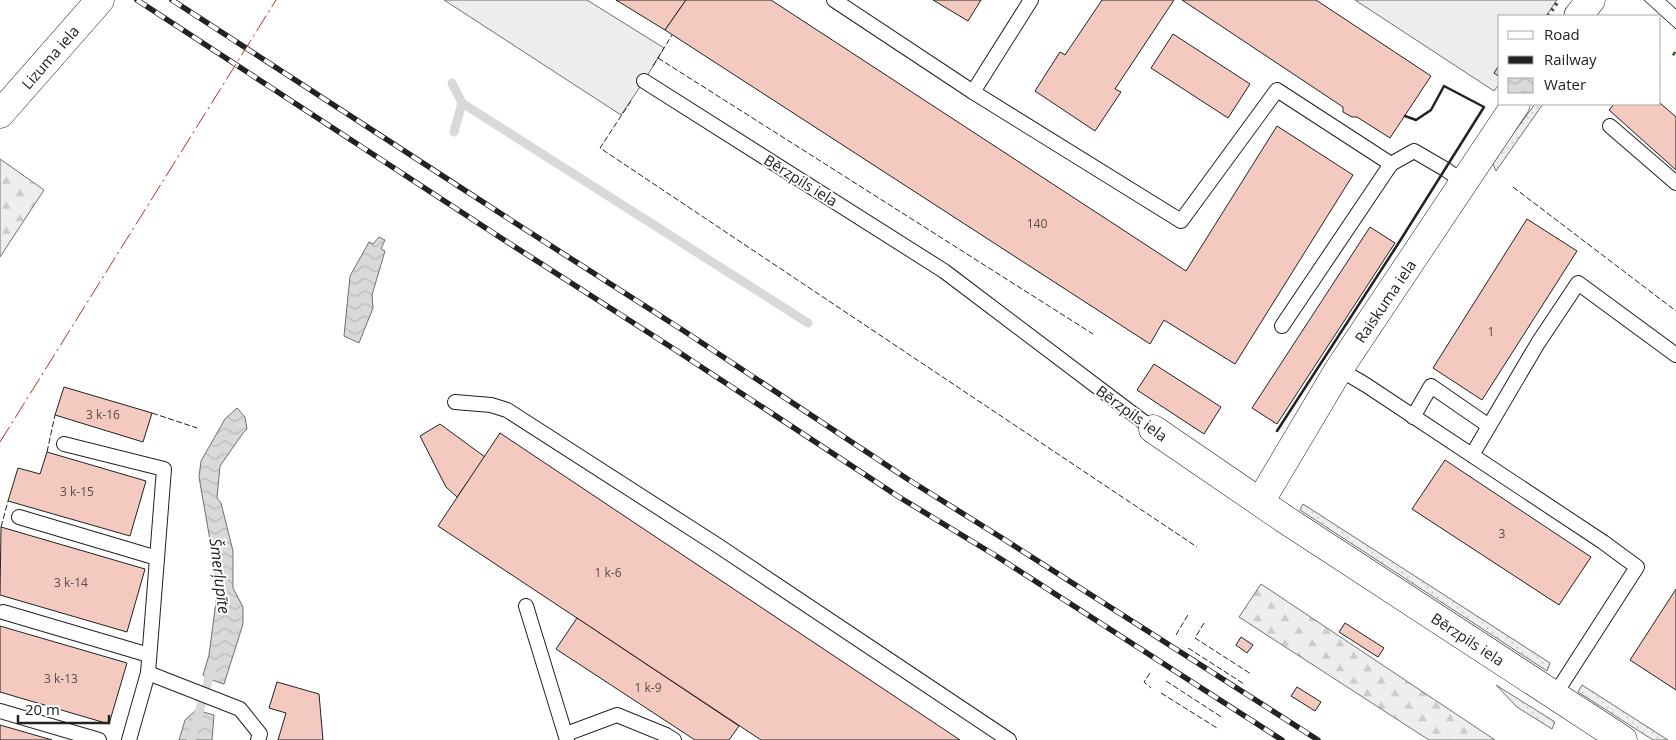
<svg xmlns="http://www.w3.org/2000/svg" width="1676" height="740" viewBox="0 0 1676 740" font-family="'Open Sans',sans-serif">
  <style>
    .grass { fill: url(#grass-dots); stroke: #6f6f6f }
    .forest { fill: url(#forest-firs); stroke: #6f6f6f }
    .parking { fill: #ededed; stroke: #6f6f6f }
    .water { fill: url(#water-waves); stroke: #6f6f6f }
    .lines { fill: none; stroke-linecap: round; stroke-linejoin: round }
    .stream { stroke: #d9d9d9; stroke-width: 9 }
    .building { fill: #f3c9c0; stroke: #222 }
    .service-casing { stroke: #222; stroke-width: 16 }
    .minor-casing { stroke: #222; stroke-width: 29 }
    .tertiary-casing { stroke: #222; stroke-width: 29 }
    .service { stroke: #fff; stroke-width: 14 }
    .minor { stroke: #fff; stroke-width: 28 }
    .tertiary { stroke: #fff; stroke-width: 28 }
    .tram { stroke: #222; stroke-width: 1 }
    .rail-casing { stroke: #222; stroke-width: 5.5 }
    .rail { stroke: #fff; stroke-width: 4; stroke-dasharray: 11; stroke-linecap: butt }
    .hedge { stroke: #2f5e38; stroke-width: 4; stroke-dasharray: 2.5 4; stroke-linecap: butt }
    .fence { stroke: #222; stroke-width: 1; stroke-dasharray: 6 2.5; stroke-linecap: butt }
    .wall { stroke: #222; stroke-width: 2.5 }
    .power { stroke: #c62828; stroke-width: 1; stroke-dasharray: 18 4 2.5 4; stroke-linecap: butt }
    .labels { text-anchor: middle; dominant-baseline: central; stroke-width: 4; stroke-linejoin: round; paint-order: stroke }
    .number-label { font-size: 12px; fill: #564c4a }
    .street-label { font-size: 15px; fill: #222; stroke: #fff }
    .water-label { font-size: 16px; font-style: italic; fill: #222; stroke: #fff }
  </style>
  <defs>
    <pattern id="grass-dots" width="8" height="8" patternUnits="userSpaceOnUse" patternTransform="scale(1.25)"><rect width="8" height="8" fill="#eee"/><path d="M2 2h.1M6 6h.1" fill="none" stroke="#ccc" stroke-width="1.8" stroke-linecap="round"/></pattern>
    <pattern id="forest-firs" width="22" height="20" patternUnits="userSpaceOnUse" patternTransform="scale(1.25)"><rect width="22" height="20" fill="#eee"/><path d="M5 1l3.5 6h-7zM16 11l3.5 6h-7z" fill="#ccc"/></pattern>
    <pattern id="water-waves" width="16" height="10" patternUnits="userSpaceOnUse" patternTransform="scale(1.25)"><rect width="16" height="10" fill="#d9d9d9"/><path d="M0 5q4-4 8 0t8 0" fill="none" stroke="#bababa"/></pattern>
  </defs>
  <rect width="100%" height="100%" fill="#fff"/>
  <g class="grass">
    <polygon points="1535,104 1543,104 1496,171 1492,162"/>
    <polygon points="1303,504 1550,663 1547,671 1300,510"/>
    <polygon points="1496,685 1555,722 1552,729 1517,707"/>
    <polygon points="1582,685 1668,740 1653,740 1578,692"/>
  </g>
  <g class="forest">
    <polygon points="0,159 44,190 0,257"/>
    <polygon points="1261,584 1495,740 1429,740 1239,617"/>
  </g>
  <g class="parking">
    <polygon points="444,0 587,0 664,48 644,81 621,115"/>
    <polygon points="1355,0 1557,0 1546,16 1500,16 1500,83 1494,91"/>
  </g>
  <g class="water">
    <polygon points="379,237 385,240 381,249 385,251 372,295 373,308 359,343 344,336 350,276 369,242 373,244"/>
    <polygon points="237,408 245,417 247,429 243,433 220,466 217,498 221,503 233,551 233,588 243,607 243,624 224,684 209,679 203,675 209,655 218,586 199,477 201,461 225,419"/>
    <polygon points="196,710 214,715 212,740 179,740 185,720"/>
  </g>
  <g class="lines">
    <g class="stream">
      <polyline points="452,83 462,103 454,132"/>
      <polyline points="462,103 808,323"/>
      <polyline points="191,740 212,668"/>
    </g>
  </g>
  <g class="building">
    <polygon points="616,0 686,0 665,30"/>
    <polygon points="686,0 771,0 1186,271 1277,126 1353,175 1235,364 1164,320 1150,344 665,30"/>
    <polygon points="933,0 981,0 968,21"/>
    <polygon points="1102,0 1174,0 1115,89 1121,92 1095,131 1035,91 1060,52 1065,55"/>
    <polygon points="1182,0 1316,0 1431,76 1390,138 1357,117 1352,117 1343,112 1343,107"/>
    <polygon points="1173,34 1250,84 1228,118 1151,68"/>
    <polygon points="1500,64 1500,77 1494,73"/>
    <polygon points="1660,103 1676,117 1676,170 1609,110 1614,104"/>
    <polygon points="1527,219 1577,251 1482,400 1433,368"/>
    <polygon points="1370,227 1395,243 1277,424 1252,408"/>
    <polygon points="1154,364 1221,407 1204,434 1137,390"/>
    <polygon points="64,387 152,413 143,442 55,415"/>
    <polygon points="440,424 485,457 457,497 446,487 420,436"/>
    <polygon points="500,433 960,740 761,740 438,526"/>
    <polygon points="47,452 146,481 130,536 8,501 18,468 40,474"/>
    <polygon points="1445,460 1591,557 1559,605 1412,509"/>
    <polygon points="1,527 145,569 127,632 0,595"/>
    <polygon points="1676,589 1676,690 1630,660"/>
    <polygon points="577,618 739,726 729,740 695,740 556,649"/>
    <polygon points="1345,623 1384,648 1378,657 1339,632"/>
    <polygon points="0,626 127,663 109,724 0,692"/>
    <polygon points="1241,637 1253,645 1247,653 1236,645"/>
    <polygon points="277,682 319,694 323,740 278,740 286,713 269,708"/>
    <polygon points="1297,687 1321,702 1315,711 1291,696"/>
    <polygon points="0,725 52,740 0,740"/>
  </g>
  <g class="lines">
    <g class="service-casing">
      <g id="service">
        <polyline points="834,0 973,92"/>
        <polyline points="1031,0 973,92 1181,221 1277,90 1391,164 1282,326"/>
        <polyline points="644,81 944,271 1153,429"/>
        <polyline points="1610,126 1676,183"/>
        <polyline points="1391,164 1414,151 1445,169 1465,183"/>
        <polyline points="1339,369 1366,385 1603,542 1637,567 1554,696"/>
        <polyline points="455,402 491,405 507,410 717,545 1009,740"/>
        <polyline points="1413,417 1431,386 1489,426"/>
        <polyline points="64,444 164,469 148,673"/>
        <polyline points="1472,455 1538,343 1578,283 1676,355"/>
        <polyline points="19,517 157,558"/>
        <polyline points="526,606 567,740"/>
        <polyline points="3,612 149,655"/>
        <polyline points="0,711 99,740"/>
        <polyline points="566,734 617,715 666,735 674,740"/>
        <polyline points="129,740 148,673 240,709 260,734 258,740"/>
      </g>
    </g>
    <g class="minor-casing">
      <g id="minor">
        <polyline points="1578,16 1591,0"/>
        <polyline points="1153,429 1286,520 1623,740"/>
        <polyline points="1260,502 1339,369 1516,104"/>
      </g>
    </g>
    <g class="tertiary-casing">
      <polyline id="tertiary" points="0,114 100,0"/>
    </g>
    <use href="#service" class="service"/>
    <use href="#minor" class="minor"/>
    <use href="#tertiary" class="tertiary"/>
    <g class="tram">
      <polyline points="1644,0 1676,29"/>
      <polyline points="1666,0 1676,9"/>
    </g>
    <g class="rail-casing">
      <g id="rail">
        <polyline points="137,0 498,236 674,349 899,497 993,554 1282,740"/>
        <polyline points="172,0 509,219 684,331 909,480 1002,538 1318,740"/>
      </g>
    </g>
    <use href="#rail" class="rail"/>
    <g class="hedge">
      <polyline points="1548,16 1559,0"/>
      <polyline points="1673,53 1676,55"/>
    </g>
    <g class="fence">
      <polyline points="658,58 1093,334"/>
      <polyline points="653,66 672,35"/>
      <polyline points="631,101 600,148 1197,547"/>
      <polyline points="1513,187 1676,311"/>
      <polyline points="152,413 197,428"/>
      <polyline points="47,452 55,415"/>
      <polyline points="1,527 8,501"/>
      <polyline points="1204,623 1195,638 1251,674"/>
      <polyline points="1176,635 1189,613"/>
      <polyline points="1188,648 1244,684"/>
      <polyline points="1150,673 1144,682 1151,688"/>
      <polyline points="1166,681 1223,718"/>
      <polyline points="1161,693 1217,728"/>
    </g>
    <polyline class="wall" points="1277,431 1398,244 1484,107 1444,86 1431,110 1416,120 1405,116"/>
    <polyline class="power" points="0,442 276,0"/>
  </g>
  <g class="labels">
    <g class="number-label">
      <text x="1037" y="223">140</text>
      <text x="1491" y="331">1</text>
      <text x="103" y="414">3 k-16</text>
      <text x="77" y="491">3 k-15</text>
      <text x="1502" y="533">3</text>
      <text x="608" y="572">1 k-6</text>
      <text x="71" y="582">3 k-14</text>
      <text x="61" y="678">3 k-13</text>
      <text x="648" y="687">1 k-9</text>
    </g>
    <g class="street-label">
      <text transform="translate(50 57) rotate(-49)">Lizuma iela</text>
      <text transform="translate(801 180) rotate(32)">Bērzpils iela</text>
      <text transform="translate(1385 301) rotate(-56)">Raiskuma iela</text>
      <text transform="translate(1132 413) rotate(36)">Bērzpils iela</text>
      <text transform="translate(1468 639) rotate(33)">Bērzpils iela</text>
    </g>
    <g class="water-label">
      <text transform="translate(220 576) rotate(83)">Šmerļupīte</text>
    </g>
  </g>
  <rect x="1498" y="15" width="162" height="90" fill="#ffffff" stroke="#a7a7a7"/>
  <rect x="1508" y="31" width="25" height="8" fill="#ffffff" stroke="#a7a7a7"/>
  <text x="1544" y="40" font-size="15" fill="#222222">Road</text>
  <rect x="1508" y="56" width="25" height="8" fill="#222222" stroke="#a7a7a7"/>
  <text x="1544" y="65" font-size="15" fill="#222222">Railway</text>
  <rect x="1508" y="78" width="25" height="15" fill="url(#water-waves)" stroke="#a7a7a7"/>
  <text x="1544" y="90" font-size="15" fill="#222222">Water</text>
  <path d="M18 715v8h91v-8" fill="none" stroke="#222222" stroke-width="2.5"/>
  <text x="25" y="715" font-size="15" fill="#222222" stroke="#ffffff" stroke-width="4" paint-order="stroke">20 m</text>
</svg>
